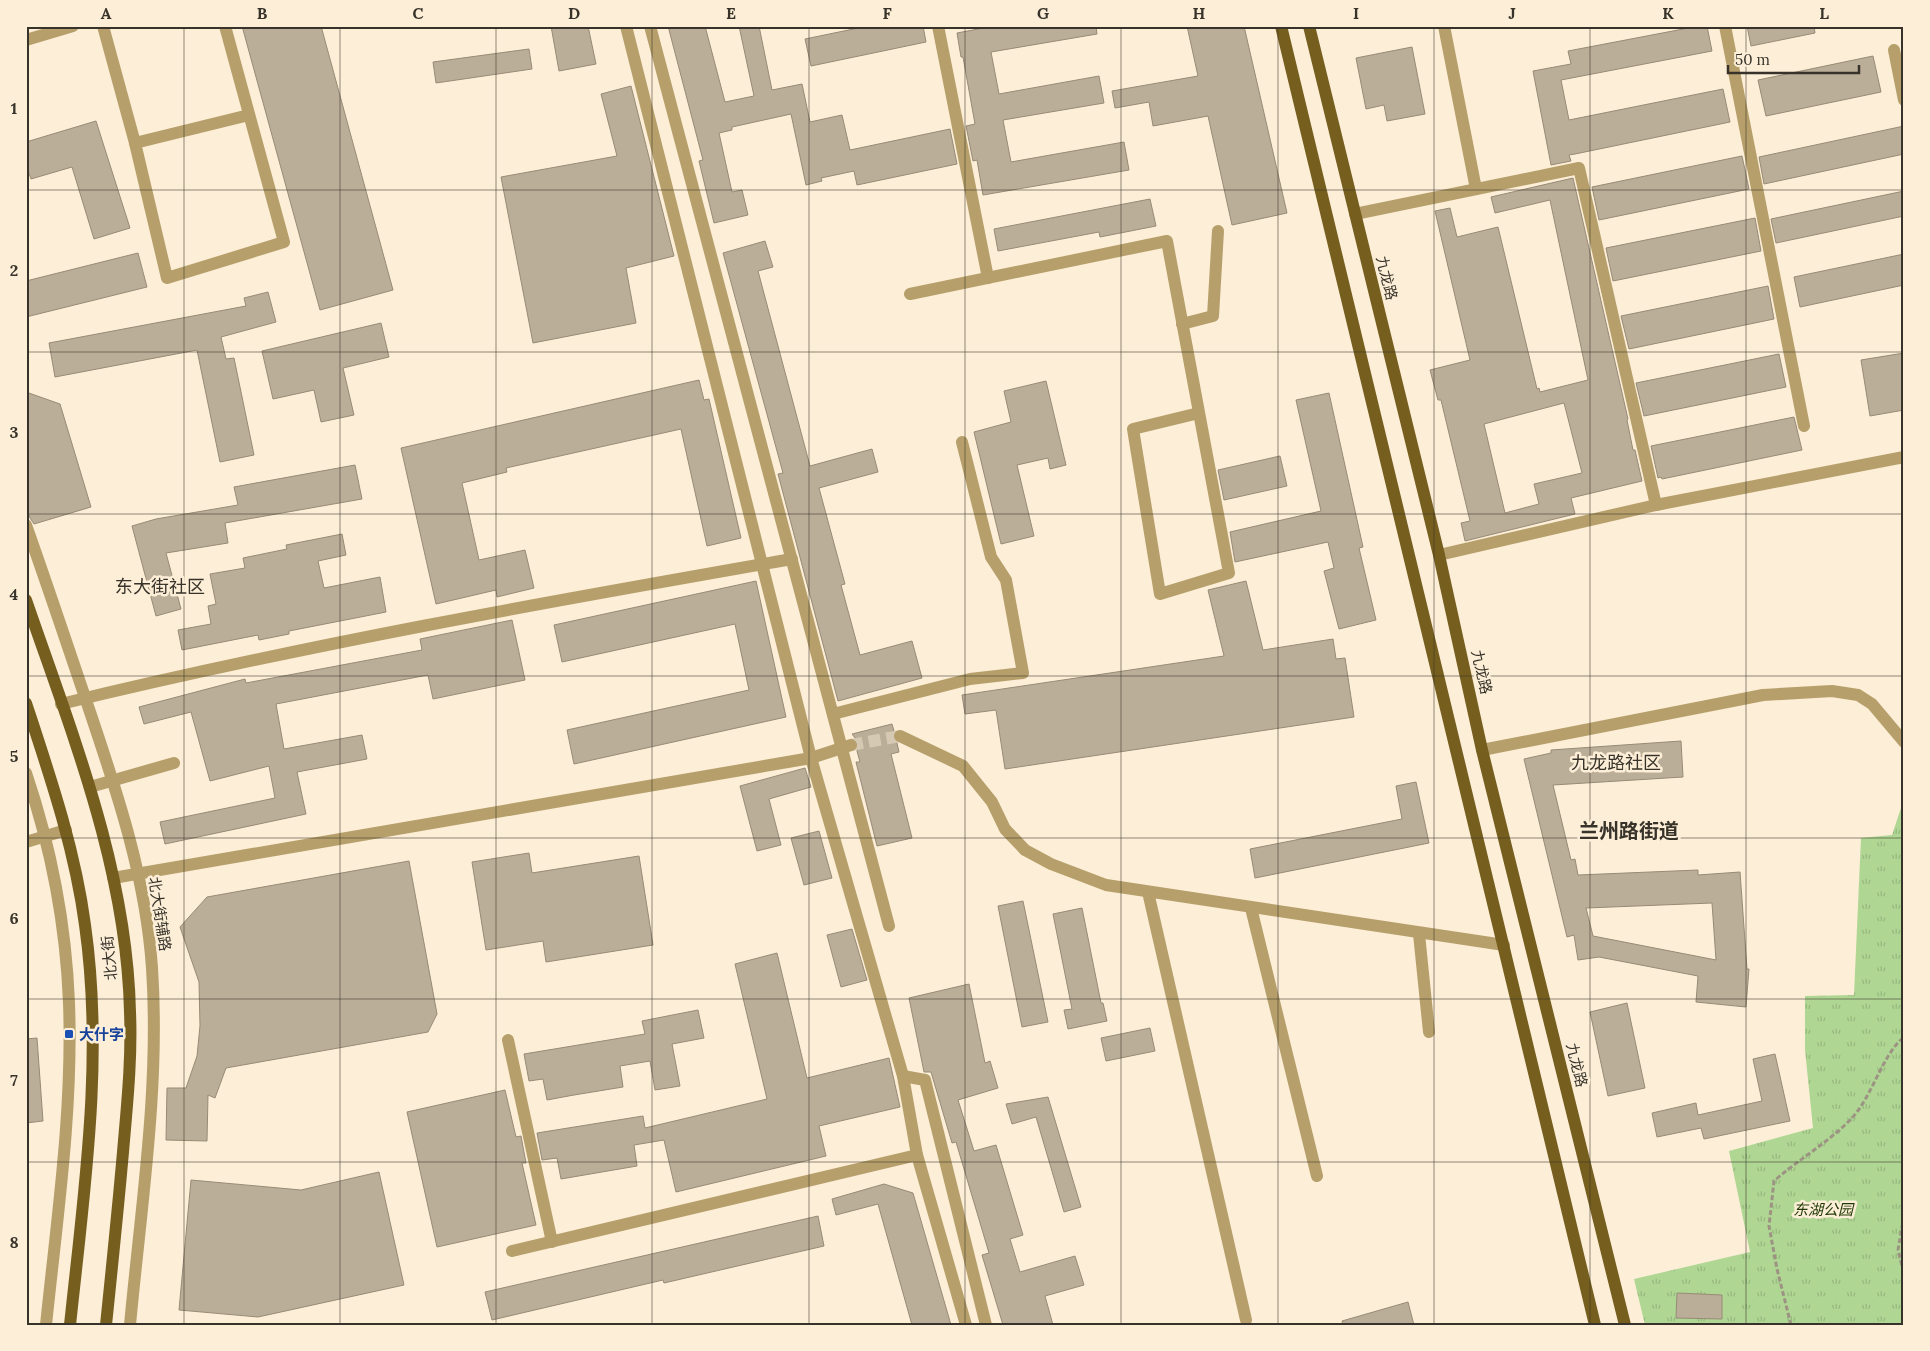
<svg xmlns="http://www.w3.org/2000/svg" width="1930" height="1351" viewBox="0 0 1930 1351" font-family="Lora,'Noto Sans SC',serif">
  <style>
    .grass { fill: url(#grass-tufts) }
    .building { fill: #bbae98; stroke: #988b76; fill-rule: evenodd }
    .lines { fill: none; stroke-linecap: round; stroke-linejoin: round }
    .minor-tunnel { stroke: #d5c9b4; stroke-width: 12; stroke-dasharray: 12 6; stroke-linecap: butt }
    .path { stroke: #9d9383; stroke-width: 3; stroke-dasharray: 5 2.5; stroke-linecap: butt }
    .minor { stroke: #b69f6a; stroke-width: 12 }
    .major { stroke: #765e1f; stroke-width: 12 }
    .grid { fill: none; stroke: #38332a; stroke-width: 1; stroke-opacity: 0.55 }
    .transit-dot { fill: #1a4fb4; stroke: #fceed7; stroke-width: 2 }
    .labels { text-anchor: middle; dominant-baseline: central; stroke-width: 5; stroke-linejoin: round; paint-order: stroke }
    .street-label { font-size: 15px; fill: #38332a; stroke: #fceed7 }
    .transit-label { font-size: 15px; font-weight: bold; fill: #164399; stroke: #fceed7; text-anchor: start }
    .park-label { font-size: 15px; font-style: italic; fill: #1f3904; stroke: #fceed7 }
    .quarter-label { font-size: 18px; fill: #38332a; stroke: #fceed7 }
    .district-label { font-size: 20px; font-weight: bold; fill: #38332a; stroke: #fceed7 }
    .neatline { fill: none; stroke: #38332a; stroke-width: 2 }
    .grid-label { font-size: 16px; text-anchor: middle; font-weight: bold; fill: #38332a }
  </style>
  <defs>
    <pattern id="grass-tufts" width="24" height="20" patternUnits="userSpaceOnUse" patternTransform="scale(1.25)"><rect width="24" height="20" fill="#afd693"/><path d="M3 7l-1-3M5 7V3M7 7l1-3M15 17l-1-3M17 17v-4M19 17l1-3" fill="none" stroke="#97b87f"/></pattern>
  </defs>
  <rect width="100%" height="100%" fill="#fceed7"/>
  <polygon class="grass" points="1904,799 1904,1325 1645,1325 1634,1279 1750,1252 1729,1151 1813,1128 1805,1050 1805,996 1854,995 1861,838 1892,835"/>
  <g class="building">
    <polygon points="242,26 321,26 393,290 320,310"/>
    <polygon points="551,26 588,26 596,64 559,71"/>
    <polygon points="668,26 705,26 725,102 754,96 739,26 759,26 772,90 802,84 810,122 842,115 850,150 950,129 957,164 857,185 854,171 821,178 822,181 806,185 791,114 732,127 732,130 719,133 732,192 742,190 748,215 714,223 699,161 703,160"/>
    <polygon points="868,26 923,26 926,42 811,66 805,39"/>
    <polygon points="994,26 1096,26 1097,34 991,52 999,94 1099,76 1104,103 1003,120 1011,162 1124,142 1129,170 983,195 977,160 973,161 966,126 975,124 963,57 961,57 957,33"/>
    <polygon points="1187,26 1244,26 1287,213 1232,225 1208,116 1153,126 1149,102 1115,108 1112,91 1198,76"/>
    <polygon points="1699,26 1707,26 1712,51 1561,80 1569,120 1723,89 1730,122 1575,154 1569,155 1571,161 1551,165 1533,71 1571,64 1568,51"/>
    <polygon points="1747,26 1814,26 1815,33 1751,46"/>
    <polygon points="1412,47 1425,114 1387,121 1384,105 1366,109 1356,58"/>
    <polygon points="529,49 532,69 436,83 433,62"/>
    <polygon points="1873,56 1881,92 1766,116 1758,80"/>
    <polygon points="631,86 674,256 626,268 636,323 533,343 501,177 617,156 601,94"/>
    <polygon points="96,121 130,228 94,239 72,167 31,179 26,165 26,142"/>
    <polygon points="1904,126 1904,154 1764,184 1759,157"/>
    <polygon points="1742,156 1749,189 1599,220 1592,187"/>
    <path d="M1573,178L1628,419L1627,420L1633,450H1635L1642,481L1571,498L1575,514L1465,541L1461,523L1470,521L1441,400H1438L1430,370L1470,360L1435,211L1450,208L1457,237L1498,227L1537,389L1539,388L1540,392L1588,380L1550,200L1495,213L1491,197ZM1564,403L1582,473L1534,484L1539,504L1505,513L1484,424Z"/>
    <polygon points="1904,191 1904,216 1776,243 1771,219"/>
    <polygon points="1150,199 1156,226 1100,237 1099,232 998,251 994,229"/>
    <polygon points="1755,218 1761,251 1613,281 1606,248"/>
    <polygon points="765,241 773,267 758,271 810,466 872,449 878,472 819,488 845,584 841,585 860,655 912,641 922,678 838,701 778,474 783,473 723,253"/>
    <polygon points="138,253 147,287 26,317 26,281"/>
    <polygon points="1904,254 1904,285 1800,307 1794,277"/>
    <polygon points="1768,286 1774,319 1629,349 1621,316"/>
    <polygon points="268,292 276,322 221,337 226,359 234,358 254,455 220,462 197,350 55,377 49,343 246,306 244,298"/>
    <polygon points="381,323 389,357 343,368 354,415 321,422 314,390 273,399 262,351"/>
    <polygon points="1904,353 1904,410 1870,416 1861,360"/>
    <polygon points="1779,354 1786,387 1644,416 1636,383"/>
    <polygon points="699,380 704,400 709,399 741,538 707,546 681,429 506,468 507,472 462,483 479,560 525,550 534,588 497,597 496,590 436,604 401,448"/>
    <polygon points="1046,381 1066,465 1050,469 1048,458 1017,465 1034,536 1001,544 974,432 1011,422 1004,391"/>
    <polygon points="26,392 60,404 91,507 34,524 30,518 26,506"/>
    <polygon points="1329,393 1363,547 1359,548 1376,620 1339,629 1324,571 1334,568 1328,542 1235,562 1230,532 1321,511 1296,400"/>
    <polygon points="1794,417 1802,450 1662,479 1661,477 1658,478 1651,446"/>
    <polygon points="1280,456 1287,486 1224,500 1218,470"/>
    <polygon points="355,465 362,499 225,523 228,543 166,553 181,609 156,616 132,526 156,519 238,505 234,487"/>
    <polygon points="342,534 346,555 318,561 324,588 380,577 386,612 289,631 289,634 259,640 258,635 182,650 178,630 211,624 208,606 216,604 210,574 245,568 243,558 287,549 286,545"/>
    <polygon points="756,581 786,717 574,764 567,730 749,690 735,624 562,662 554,625"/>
    <polygon points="1246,581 1263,650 1333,639 1336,659 1345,658 1354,717 1005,769 996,710 965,714 962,695 1224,656 1208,590"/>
    <polygon points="512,620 525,680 433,699 428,675 276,704 284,749 362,735 367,759 297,772 306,814 165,844 160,822 275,798 269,766 210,781 191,712 144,724 139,707 245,679 246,683 422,650 420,639"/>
    <polygon points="892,724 894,731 892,737 897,743 899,752 891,754 912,838 877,846 856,762 860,762 857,751 859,743 852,734"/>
    <path d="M1681,741L1683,777L1553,785L1571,860L1575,859L1578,875L1698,870V875L1740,872L1747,969H1749L1746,1007L1696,1002L1698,976L1599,957L1578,960L1574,935L1567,937L1524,759L1551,753V750ZM1712,903L1716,960L1593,936L1586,908Z"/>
    <polygon points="805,768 811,787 769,799 781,845 757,851 740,786"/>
    <polygon points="1416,782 1429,843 1255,878 1250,849 1402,819 1396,786"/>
    <polygon points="819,831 832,878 804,885 791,838"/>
    <polygon points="529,853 532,873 639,856 653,945 546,962 543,941 486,950 472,862"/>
    <polygon points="409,861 437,1014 428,1032 226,1068 215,1098 208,1095 207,1141 166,1140 167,1088 186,1088 197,1056 200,1026 199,982 180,927 207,897"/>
    <polygon points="1023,901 1048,1022 1022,1027 998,906"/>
    <polygon points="1082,908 1101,1003 1103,1003 1107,1021 1068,1029 1064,1010 1072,1009 1053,914"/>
    <polygon points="852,929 867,980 841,987 827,935"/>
    <polygon points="777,953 807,1078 889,1058 900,1107 819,1126 826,1156 676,1192 664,1140 634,1145 637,1166 561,1179 557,1158 542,1160 537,1133 643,1116 645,1128 767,1099 735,964"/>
    <polygon points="969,984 985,1063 990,1061 998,1088 958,1100 974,1151 996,1145 1023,1235 1010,1239 1020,1272 1075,1256 1084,1285 1045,1296 1053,1325 1003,1325 982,1255 989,1253 956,1142 952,1143 931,1072 924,1072 909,998"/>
    <polygon points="1627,1003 1645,1088 1608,1096 1590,1012"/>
    <polygon points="698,1010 704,1038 672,1044 680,1086 655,1090 650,1061 620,1066 623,1087 574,1095 547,1100 543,1079 529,1081 524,1054 645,1034 642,1021"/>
    <polygon points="1150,1028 1155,1051 1106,1061 1101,1038"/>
    <polygon points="37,1038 43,1121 26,1123 26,1039"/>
    <polygon points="1775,1054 1790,1121 1704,1139 1701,1128 1657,1137 1652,1113 1696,1103 1698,1115 1762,1101 1753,1059"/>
    <polygon points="505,1090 516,1137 521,1136 526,1163 522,1163 536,1225 437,1247 407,1112"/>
    <polygon points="1048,1097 1081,1207 1064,1212 1036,1117 1012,1124 1006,1104"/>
    <polygon points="379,1172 404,1285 258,1317 179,1310 191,1180 301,1190"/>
    <polygon points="884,1184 913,1193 951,1325 912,1325 878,1204 836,1215 832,1199"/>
    <polygon points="818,1216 824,1246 664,1283 663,1280 492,1320 485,1292"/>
    <polygon points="1677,1293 1722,1295 1722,1319 1676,1318"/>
    <polygon points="1408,1302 1414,1325 1343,1325 1342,1321"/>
  </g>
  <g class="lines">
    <polyline class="minor-tunnel" points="851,745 900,736"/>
    <g class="path">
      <polyline points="1904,1216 1898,1250 1904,1274"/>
      <path d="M1791,1325L1777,1269L1769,1226L1774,1181C1799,1159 1829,1142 1852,1118C1873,1095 1882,1055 1904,1037"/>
    </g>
    <g class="minor">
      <polyline points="103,26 135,143"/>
      <polyline points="225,26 284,242 167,278 135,143 249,115"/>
      <polyline points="626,26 811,758 903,1076 917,1155 966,1325"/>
      <polyline points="650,26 889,926"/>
      <polyline points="938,26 988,278"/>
      <polyline points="1444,26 1476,189"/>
      <polyline points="1725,26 1804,426"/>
      <polyline points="26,40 73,26"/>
      <polyline points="1894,50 1904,100"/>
      <polyline points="1355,214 1579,168 1656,505"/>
      <path d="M910,294L1167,241C1188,352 1209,463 1229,573L1160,594L1133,429L1199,413"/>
      <polyline points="1182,324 1213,316 1218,231"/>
      <path d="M26,525C48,587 69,650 90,712C118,795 146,879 152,968C160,1087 141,1206 130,1325"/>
      <polyline points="1439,555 1656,505 1904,457"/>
      <path d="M61,704C303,645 547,602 792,559"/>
      <polyline points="833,714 970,679 1023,673 1006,580 991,557 962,442"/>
      <polyline points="900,736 963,766 992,802 1005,829 1025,850 1051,864 1106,885 1504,945"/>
      <polyline points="1482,750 1763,695 1832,691 1858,695 1872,704 1904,742"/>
      <path d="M26,773C51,847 66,925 69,1003C73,1110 57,1218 46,1325"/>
      <polyline points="90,787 174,763"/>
      <polyline points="26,842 66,830"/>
      <polyline points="113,878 811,758 851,745"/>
      <polyline points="1148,892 1246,1320"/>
      <polyline points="1251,908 1317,1176"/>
      <polyline points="1419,934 1429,1032"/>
      <polyline points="508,1040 552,1242"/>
      <polyline points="903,1076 925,1080 986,1325"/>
      <polyline points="512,1251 917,1155"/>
    </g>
    <g class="major">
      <polyline points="1281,26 1595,1325"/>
      <polyline points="1309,26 1439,555 1482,750 1625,1325"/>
      <path d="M26,600C72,734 127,869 130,1012C132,1059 127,1105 123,1152C118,1209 112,1267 106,1325"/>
      <path d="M26,703C50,776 75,849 85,925C104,1058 84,1192 70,1325"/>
    </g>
  </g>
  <path class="grid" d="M184,26V1325M340,26V1325M496,26V1325M652,26V1325M809,26V1325M965,26V1325M1121,26V1325M1278,26V1325M1434,26V1325M1590,26V1325M1746,26V1325M26,190H1904M26,352H1904M26,514H1904M26,676H1904M26,838H1904M26,999H1904M26,1162H1904"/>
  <rect class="transit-dot" x="64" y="1029" width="10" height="10" rx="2.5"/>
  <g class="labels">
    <g class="street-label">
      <text transform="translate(1387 278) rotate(76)">九龙路</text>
      <text transform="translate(1482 672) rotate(77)">九龙路</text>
      <text transform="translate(160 914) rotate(81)">北大街辅路</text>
      <text transform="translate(109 958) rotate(-96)">北大街</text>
      <text transform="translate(1577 1065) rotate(76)">九龙路</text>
    </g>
    <g class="transit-label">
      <text x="79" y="1034">大什字</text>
    </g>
    <g class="park-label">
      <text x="1823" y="1209">东湖公园</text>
    </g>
    <g class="quarter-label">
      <text x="160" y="586">东大街社区</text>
      <text x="1616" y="762">九龙路社区</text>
    </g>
    <g class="district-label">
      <text x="1629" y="830">兰州路街道</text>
    </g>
  </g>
  <rect width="1930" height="1351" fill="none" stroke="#fceed7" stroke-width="55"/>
  <path d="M1728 65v8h131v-8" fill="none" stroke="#38332a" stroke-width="2.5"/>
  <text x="1735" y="65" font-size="15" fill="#38332a" stroke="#fceed7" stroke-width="4" paint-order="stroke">50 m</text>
  <rect x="28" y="28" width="1874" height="1296" class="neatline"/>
  <g class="grid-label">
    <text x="106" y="19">A</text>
    <text x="262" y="19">B</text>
    <text x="418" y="19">C</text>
    <text x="574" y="19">D</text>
    <text x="731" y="19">E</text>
    <text x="887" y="19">F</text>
    <text x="1043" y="19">G</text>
    <text x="1199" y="19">H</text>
    <text x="1356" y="19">I</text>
    <text x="1512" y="19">J</text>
    <text x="1668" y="19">K</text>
    <text x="1824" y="19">L</text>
    <text x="14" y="114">1</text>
    <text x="14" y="276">2</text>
    <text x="14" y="438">3</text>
    <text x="14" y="600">4</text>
    <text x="14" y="762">5</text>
    <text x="14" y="924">6</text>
    <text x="14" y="1086">7</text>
    <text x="14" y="1248">8</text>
  </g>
</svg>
